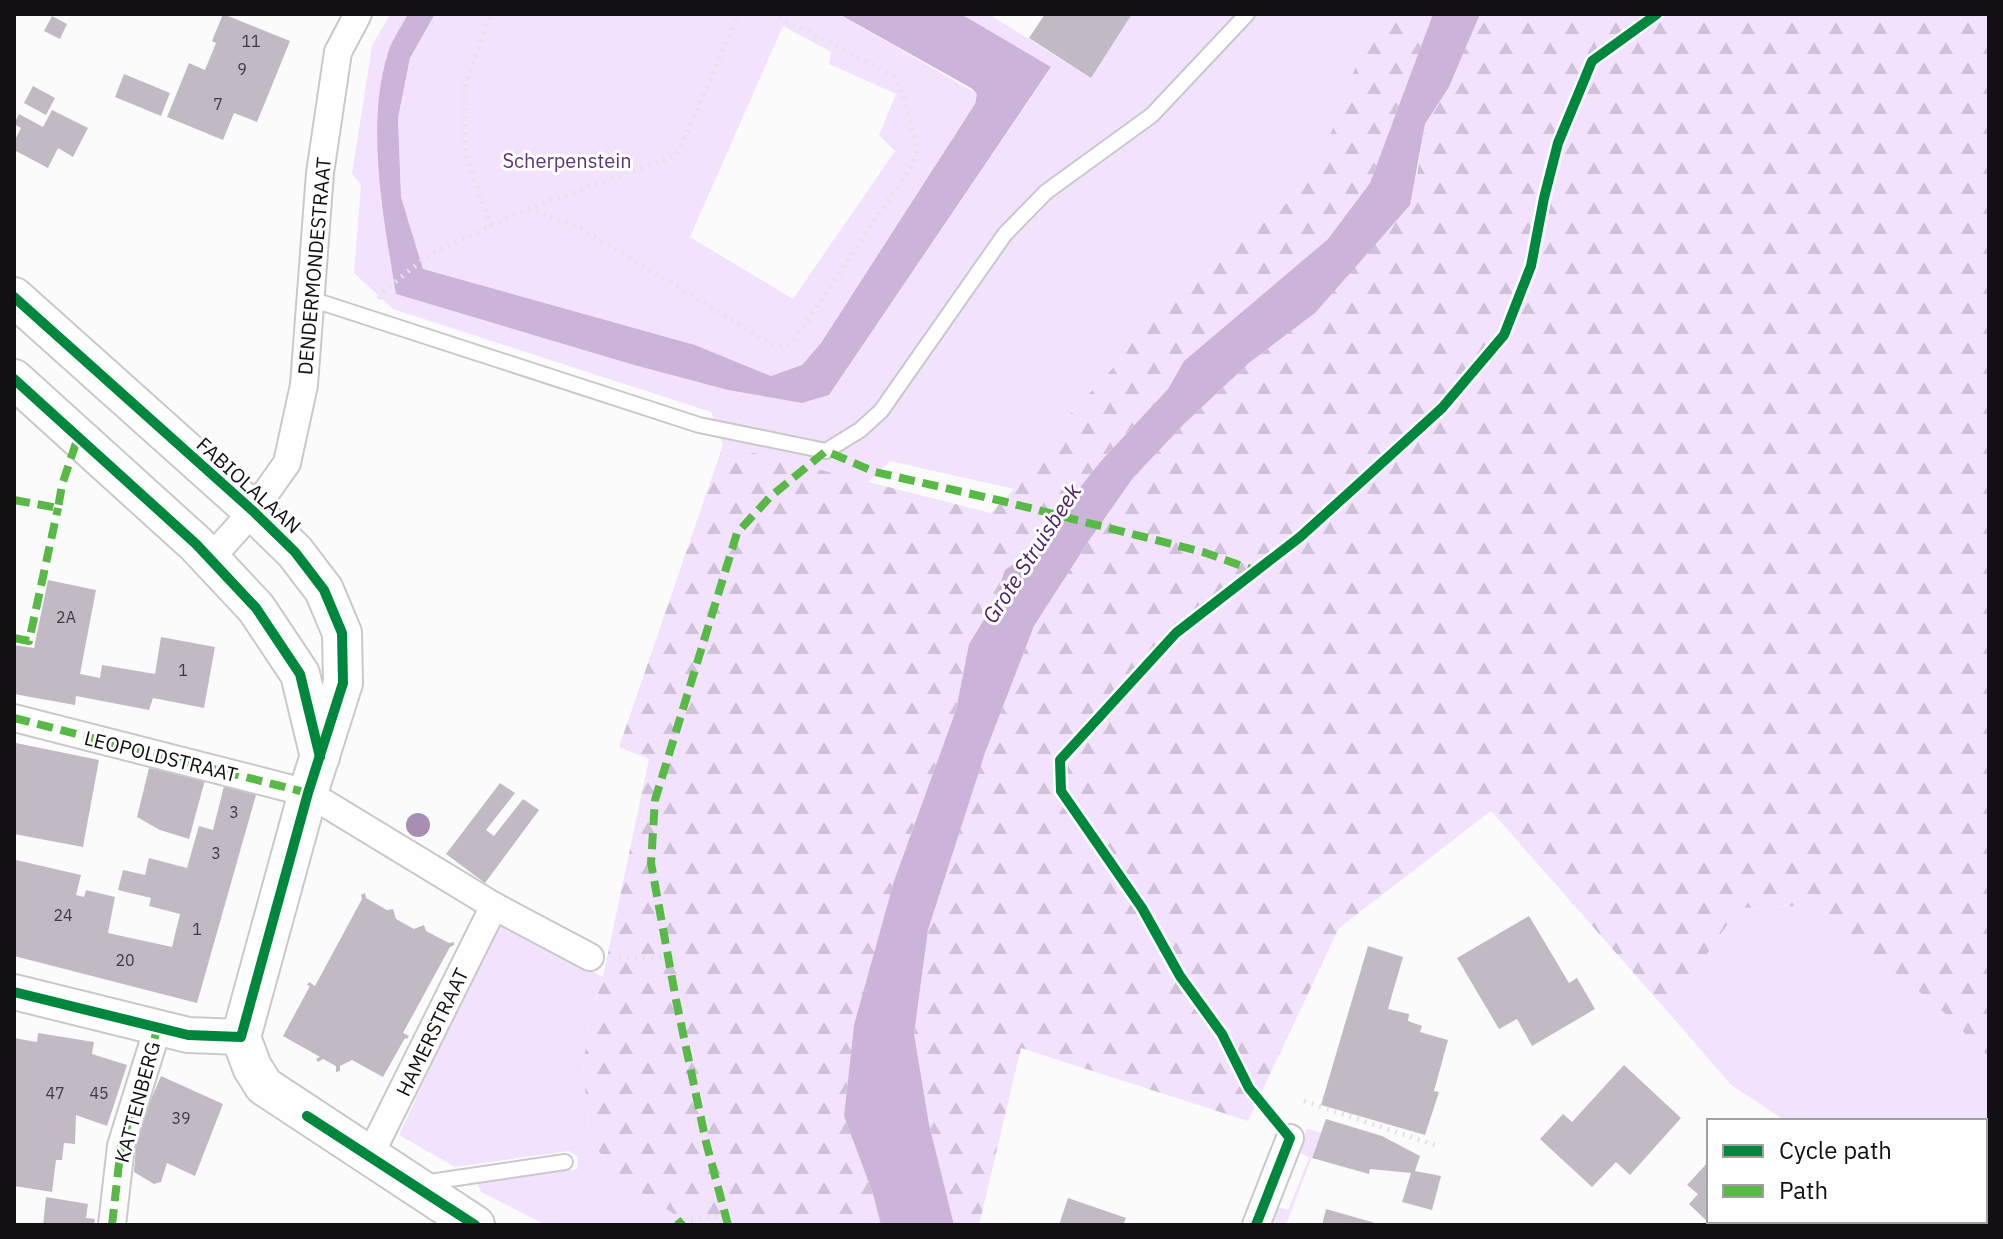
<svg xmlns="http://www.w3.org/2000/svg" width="2003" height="1239" viewBox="0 0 2003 1239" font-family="'IBM Plex Sans',sans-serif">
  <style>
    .green { fill: #f3e2fd; fill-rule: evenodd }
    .forest { fill: url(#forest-firs) }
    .water { fill: #cbb3da }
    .building { fill: #c1bac4 }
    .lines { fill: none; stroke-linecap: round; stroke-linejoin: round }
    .service-casing { stroke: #cac8cb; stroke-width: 18 }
    .minor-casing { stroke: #cac8cb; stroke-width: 30 }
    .tertiary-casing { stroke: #cac8cb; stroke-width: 38 }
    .secondary-casing { stroke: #cac8cb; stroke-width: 42 }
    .path { stroke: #e3e3e4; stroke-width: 5; stroke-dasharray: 2 6; stroke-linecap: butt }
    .service { stroke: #fffeff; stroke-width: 14 }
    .minor { stroke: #fffeff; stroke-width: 26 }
    .tertiary { stroke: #fffeff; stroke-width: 34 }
    .secondary { stroke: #fffeff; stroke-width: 38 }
    .quiet { stroke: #58b947; stroke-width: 8; stroke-dasharray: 16 8; stroke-linecap: butt }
    .cycleway-casing { stroke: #fff; stroke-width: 15 }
    .cycleway { stroke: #00873e; stroke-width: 10 }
    .tree { fill: #a68eb4 }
    .labels { text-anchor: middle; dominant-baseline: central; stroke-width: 6; stroke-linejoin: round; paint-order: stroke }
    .number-label { font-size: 16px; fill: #3e3a41 }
    .park-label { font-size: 20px; fill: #603479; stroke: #fff }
    .street-label { font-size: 20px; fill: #131015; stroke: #fff }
    .water-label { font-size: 22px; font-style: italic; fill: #4e2165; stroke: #fff }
  </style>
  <defs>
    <pattern id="forest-firs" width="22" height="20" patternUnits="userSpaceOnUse" patternTransform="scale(2)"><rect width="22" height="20" fill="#f3e2fd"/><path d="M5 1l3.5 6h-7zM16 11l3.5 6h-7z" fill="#cfc1d8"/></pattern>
  </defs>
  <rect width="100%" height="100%" fill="#fcfbfc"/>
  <g class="green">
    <polygon points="390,14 408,14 389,51 396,294 634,365 728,390 802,403 829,395 1051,68 961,14 989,14 1091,78 1132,14 1375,14 1322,157 1288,202 1143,325 1124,356 1060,425 1014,489 890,461 868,482 723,445 711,412 393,309 354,273 361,185 352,174 372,46"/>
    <path d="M435,14H839L977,94L975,104L821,343L802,365L771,376L695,345L423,269L401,197L398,118L410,58ZM783,26L831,52L829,64L896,94L879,135L895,151L793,299L690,237Z"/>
    <polygon points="1807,906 1934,1003 1989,1057 1989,1225 1946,1225 1940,1221 1985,1221 1985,1121 1786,1121 1731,1085 1667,1011 1739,908"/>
    <polygon points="502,922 603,977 590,1018 583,1066 590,1142 632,1187 691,1225 546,1225 481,1192 476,1180 577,1169 578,1157 569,1151 455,1167 399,1135 451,1022"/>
    <polygon points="1307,1128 1321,1133 1286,1225 1268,1225 1276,1206 1288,1210 1309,1158 1299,1151"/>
  </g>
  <g class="forest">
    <polygon points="1375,14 1433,14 1370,183 1328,239 1184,361 1168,389 1101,461 1025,556 1005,570 994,603 969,644 956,710 894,881 854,1025 844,1116 873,1194 881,1225 691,1225 632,1187 590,1142 583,1066 590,1018 603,977 649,759 619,747 723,445 991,513 1014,489 1060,425 1124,356 1143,325 1288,202 1322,157"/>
    <polygon points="1480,14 1988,14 1989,1057 1934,1003 1807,906 1739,908 1667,1011 1491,811 1339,928 1248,1121 1021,1048 979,1225 954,1225 929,1124 914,1034 928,930 985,753 1034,626 1090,539 1133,478 1184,424 1249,363 1315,313 1417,175 1425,124 1449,87"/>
  </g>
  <g class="water">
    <path d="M408,14H435L410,58L398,118L401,197L423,269L695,345L771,376L802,365L821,343L975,104L977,94L971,88L839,14H961L1051,67L829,395L802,403L728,390L634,365L396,294C384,221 365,125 388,53C392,40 401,27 408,14Z"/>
    <polygon points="1433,14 1480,14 1449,87 1425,124 1410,205 1315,313 1249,363 1184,424 1133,478 1090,539 1034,626 985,753 928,930 914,1034 929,1124 954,1225 881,1225 873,1194 844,1116 854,1025 894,881 956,710 969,644 994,603 1005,570 1025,556 1101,461 1168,389 1184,361 1328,239 1370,183"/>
  </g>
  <g class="building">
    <polygon points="223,14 290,41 257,122 234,113 223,140 167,117 189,63 205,70 216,43 212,41"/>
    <polygon points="1045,14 1132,14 1091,78 1029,38"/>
    <polygon points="52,16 67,24 60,39 44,31"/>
    <polygon points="124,74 170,93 161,116 115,97"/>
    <polygon points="33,86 55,98 46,115 24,103"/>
    <polygon points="52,110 88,128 73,157 58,148 48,168 14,150 14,142 21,128 14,124 19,114 43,127"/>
    <polygon points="48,580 96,590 80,674 100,678 102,665 155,674 161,637 215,647 204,708 153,698 149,710 76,696 75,705 14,694 14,645 34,648"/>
    <polygon points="16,743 99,760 83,847 14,834"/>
    <polygon points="149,768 205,780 189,839 160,830 137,817"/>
    <polygon points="500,783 515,793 486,830 494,836 523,799 539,810 485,883 446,854"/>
    <polygon points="224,786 256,795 197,1003 14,956 16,860 81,875 76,895 84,897 86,890 115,897 108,933 172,947 180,914 149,906 151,898 118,890 123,870 145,875 149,858 187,868 199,826 213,830"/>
    <polygon points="365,893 366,898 387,910 393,909 396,919 414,929 424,925 426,931 449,943 454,942 454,945 450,947 403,1033 409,1036 407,1039 405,1038 383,1077 352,1060 340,1066 340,1071 336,1072 336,1066 323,1059 318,1062 316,1059 320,1057 283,1036 310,986 307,985 309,982 315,986 362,899 361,895"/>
    <polygon points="1529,916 1569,983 1577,978 1595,1009 1532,1046 1517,1019 1499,1029 1457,958"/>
    <polygon points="1368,946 1403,957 1388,1009 1409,1014 1408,1021 1422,1026 1420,1032 1448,1040 1434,1091 1439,1092 1425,1135 1321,1105"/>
    <polygon points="38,1033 94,1042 92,1054 127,1065 107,1126 76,1115 75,1144 64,1143 62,1160 56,1160 52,1192 14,1186 14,1038 37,1042"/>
    <polygon points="1624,1065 1681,1118 1630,1175 1616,1162 1592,1187 1540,1139 1563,1114 1572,1122"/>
    <polygon points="161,1076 223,1104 195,1176 167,1163 161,1182 154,1184 134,1172 137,1132"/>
    <polygon points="1326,1119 1382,1136 1420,1156 1415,1171 1441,1176 1432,1210 1402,1202 1411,1173 1370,1169 1369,1174 1312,1158"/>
    <polygon points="1709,1161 1709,1221 1786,1221 1790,1225 1711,1225 1689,1204 1698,1194 1687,1185"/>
    <polygon points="46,1197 88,1204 86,1218 95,1219 94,1225 43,1225"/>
    <polygon points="1068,1198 1126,1218 1123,1225 1059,1225"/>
    <polygon points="1326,1209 1379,1224 1379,1225 1322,1225"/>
  </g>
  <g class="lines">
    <g class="service-casing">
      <g id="service">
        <polyline points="311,299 699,425 826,451 860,430 881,411 1005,234 1046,192 1152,115 1247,14"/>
        <polyline points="423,1183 565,1162"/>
      </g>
    </g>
    <g class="minor-casing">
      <g id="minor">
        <polyline points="210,559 253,511 287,463 304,385 320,173 338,52 358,14"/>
        <polyline points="14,718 308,793 494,906 590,957"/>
        <polyline points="369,1157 494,906"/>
        <polyline points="112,1225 121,1146 158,1027"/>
        <polyline points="1256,1225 1290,1138"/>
      </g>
    </g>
    <g class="tertiary-casing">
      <polyline id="tertiary" points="14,992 188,1035 241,1037"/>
    </g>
    <g class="secondary-casing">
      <g id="secondary">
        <polyline points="14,297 253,511 295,552 324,590 342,633 343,683 308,793 241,1037 252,1067 264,1086 475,1225"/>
        <polyline points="14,379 196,544 256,608 300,674 320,757"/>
      </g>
    </g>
    <g class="path">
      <polyline points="528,209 580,228 771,344 785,347 797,336 914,162 917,147 903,95 894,77 853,54 771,14"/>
      <polyline points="491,226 465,153 464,88 491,14"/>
      <polyline points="379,299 383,292 430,254 528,209 677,155 739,14"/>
      <polyline points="619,957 669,958"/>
      <polyline points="1304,1101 1438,1146"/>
      <polyline points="683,1220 727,1216"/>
    </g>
    <use href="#service" class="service"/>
    <use href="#minor" class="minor"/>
    <use href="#tertiary" class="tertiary"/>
    <use href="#secondary" class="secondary"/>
    <g class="quiet">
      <polyline points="14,500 58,508 62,485 78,437"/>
      <polyline points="14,638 29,641 58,508"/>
      <polyline points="14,718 308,793"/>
      <polyline points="112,1225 121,1146 158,1027"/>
      <polyline points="677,1225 683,1220"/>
      <polyline points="728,1225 706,1142 676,1000 651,863 655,800 737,533 770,497 826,451 875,472 1002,501 1203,552 1256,571"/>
    </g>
    <g class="cycleway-casing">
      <g id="cycleway">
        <polyline points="14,297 253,511 295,552 324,590 342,633 343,683 308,793 241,1037 188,1035 14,992"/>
        <polyline points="14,379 196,544 256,608 300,674 320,757"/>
        <polyline points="307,1116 475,1225"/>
        <polyline points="1256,1225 1290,1138 1249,1088 1222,1034 1180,976 1142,908 1061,791 1060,760 1176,633 1300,537 1363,480 1442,408 1504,335 1531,266 1544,198 1558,143 1592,61 1657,14"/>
      </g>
    </g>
    <use href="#cycleway" class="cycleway"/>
  </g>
  <circle class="tree" cx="418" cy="825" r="12"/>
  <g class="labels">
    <g class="number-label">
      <text x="251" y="41">11</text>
      <text x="242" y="69">9</text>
      <text x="218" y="104">7</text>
      <text x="66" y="617">2A</text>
      <text x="183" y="670">1</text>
      <text x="234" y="812">3</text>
      <text x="216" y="853">3</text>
      <text x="63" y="915">24</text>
      <text x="197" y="929">1</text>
      <text x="125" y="960">20</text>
      <text x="55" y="1093">47</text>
      <text x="99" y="1093">45</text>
      <text x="181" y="1118">39</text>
    </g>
    <g class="park-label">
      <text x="567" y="160">Scherpenstein</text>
    </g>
    <g class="street-label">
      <text transform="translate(314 266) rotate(-85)">DENDERMONDESTRAAT</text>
      <text transform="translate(249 485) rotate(42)">FABIOLALAAN</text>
      <text transform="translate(161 756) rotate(14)">LEOPOLDSTRAAT</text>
      <text transform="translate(432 1032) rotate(-64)">HAMERSTRAAT</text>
      <text transform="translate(137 1102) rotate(-75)">KATTENBERG</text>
    </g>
    <g class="water-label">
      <text transform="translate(1031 553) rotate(-57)">Grote Struisbeek</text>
    </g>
  </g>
  <rect width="2003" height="1239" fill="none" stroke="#131015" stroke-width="32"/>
  <rect x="1707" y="1119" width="280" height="104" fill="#ffffff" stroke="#a19fa1" stroke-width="2"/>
  <rect x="1723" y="1145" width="40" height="12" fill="#00873e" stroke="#a19fa1" stroke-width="2"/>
  <text x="1779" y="1159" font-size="24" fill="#131015">Cycle path</text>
  <rect x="1723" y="1185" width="40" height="12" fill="#58b947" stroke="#a19fa1" stroke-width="2"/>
  <text x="1779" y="1199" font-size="24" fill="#131015">Path</text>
</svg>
